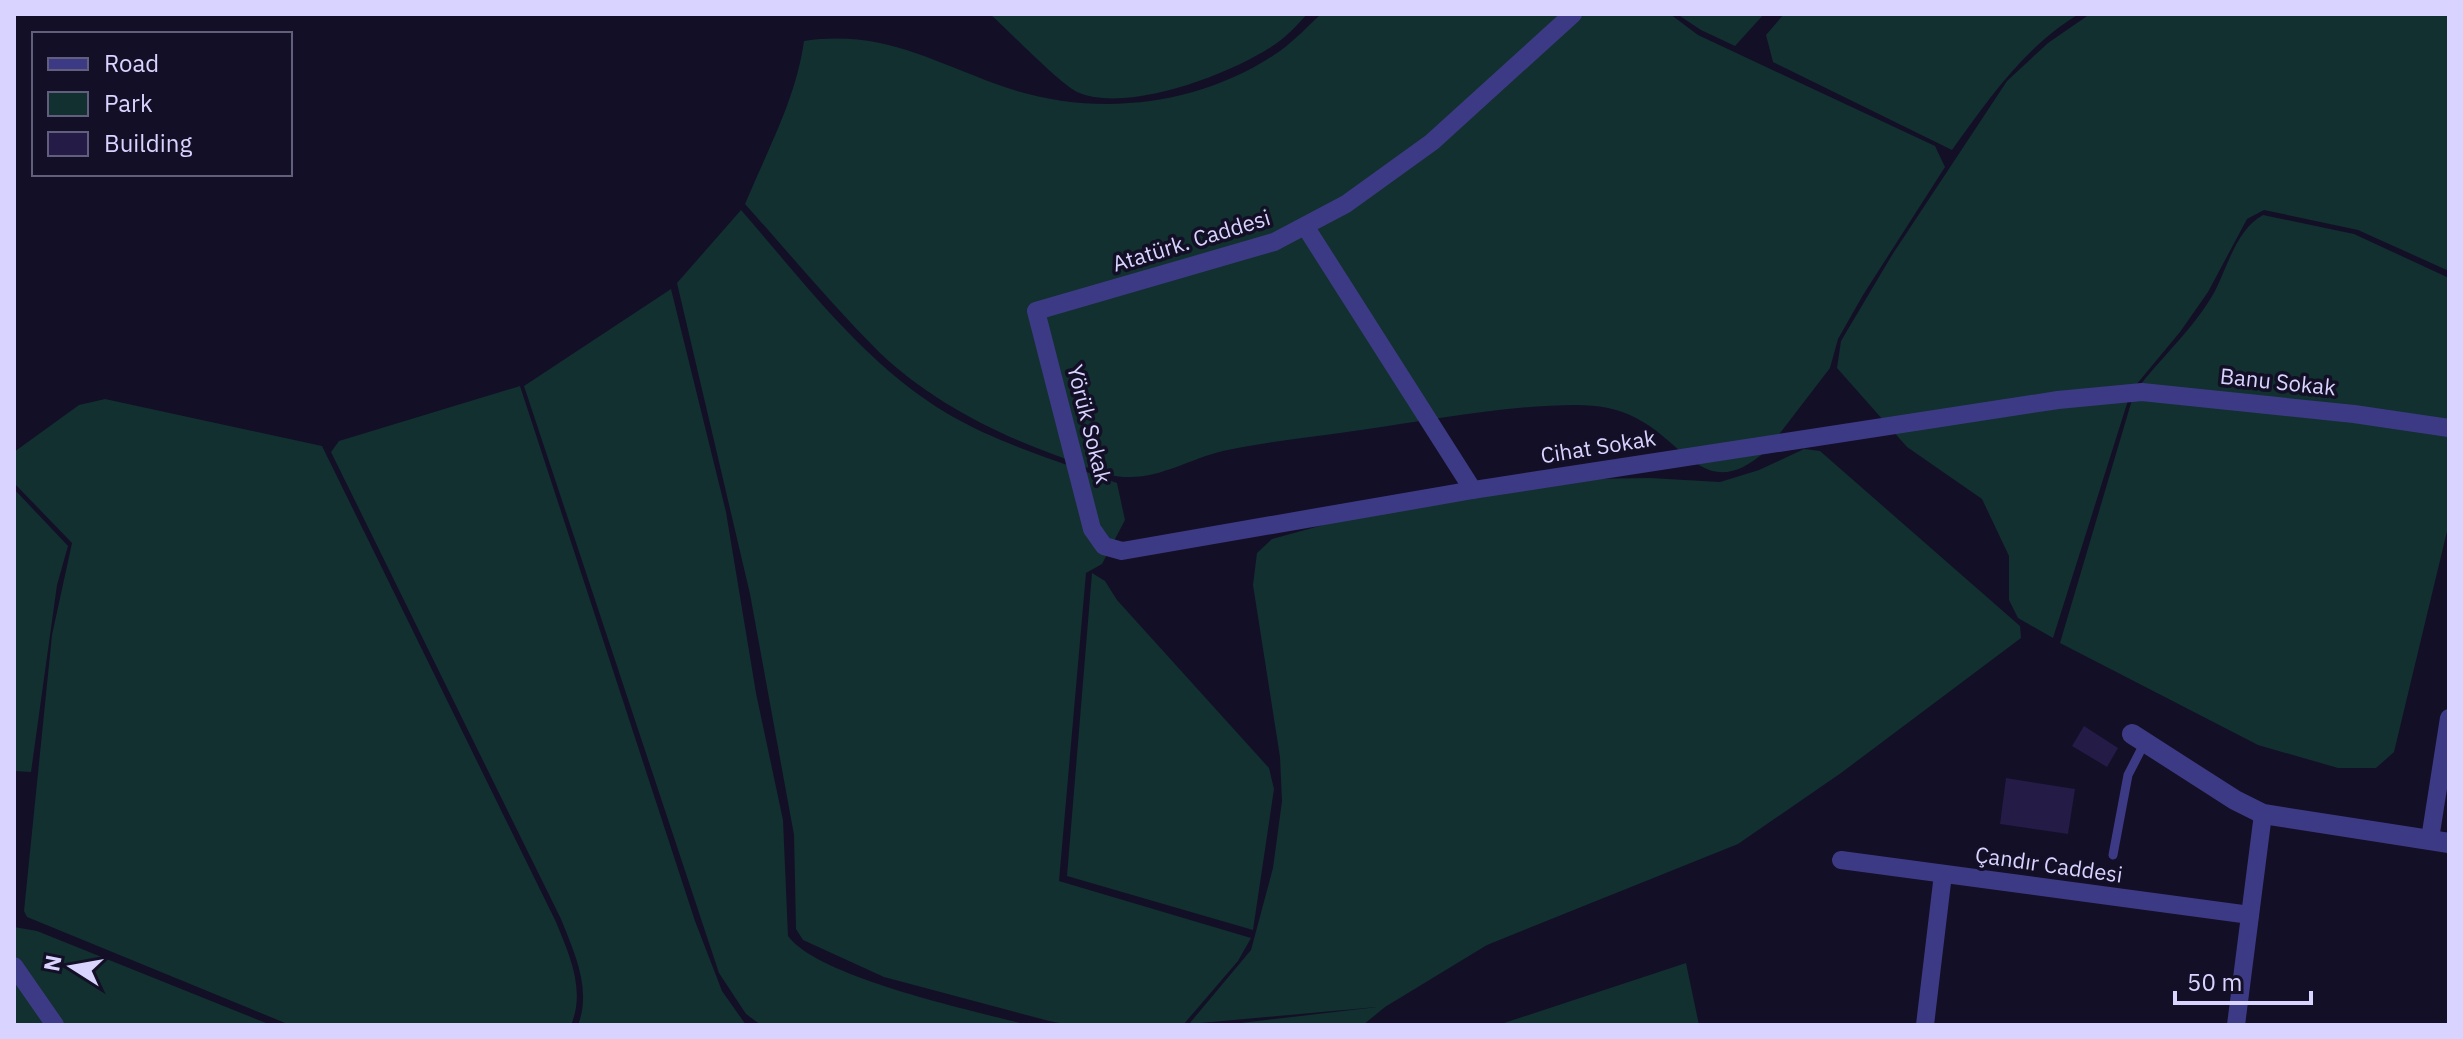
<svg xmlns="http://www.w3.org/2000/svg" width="2463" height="1039" viewBox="0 0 2463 1039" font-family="'IBM Plex Sans',sans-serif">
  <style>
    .green { fill: #12302f }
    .building { fill: #241b47 }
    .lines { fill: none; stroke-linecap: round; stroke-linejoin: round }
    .service { stroke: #3d3a85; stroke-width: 9 }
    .minor { stroke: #3d3a85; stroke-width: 18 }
    .tertiary { stroke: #3d3a85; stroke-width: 20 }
    .labels { text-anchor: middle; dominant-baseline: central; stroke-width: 7; stroke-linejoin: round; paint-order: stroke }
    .street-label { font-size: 22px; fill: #d9d4ff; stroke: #130f26 }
  </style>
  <rect width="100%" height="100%" fill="#130f26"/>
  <g class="green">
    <path d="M990,14H1307C1297,26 1284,39 1271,47C1228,75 1126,114 1077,92C1059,83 1009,31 990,14Z"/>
    <path d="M1321,14H1670L1698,35L1935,146L1945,167L1863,295L1838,339L1830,368L1767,450C1706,505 1687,444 1636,418C1617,408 1597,405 1577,405C1505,405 1432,420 1361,430C1315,437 1268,441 1223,451C1192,458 1163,477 1130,477C1106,478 1078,463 1055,455C992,432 928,399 879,352C832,305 789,253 745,204C767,151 796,99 804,41C880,30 927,59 996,84C1090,119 1198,108 1280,51C1295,40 1308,26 1321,14Z"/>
    <polygon points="1677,14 1764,14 1735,46 1701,30"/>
    <path d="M1784,14H2079C2024,47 1989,99 1952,150L1773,62L1766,35Z"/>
    <polygon points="2090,14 2449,14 2449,271 2358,230 2264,210 2247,219 2208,292 2180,332 2131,391 2053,638 2018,618 2009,600 2009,556 1982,499 1907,447 1837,368 1841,341 1892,255 2007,81 2048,43"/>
    <path d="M741,210C804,282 864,364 948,414C1001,445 1060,461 1117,483L1125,520L1102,564L1086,573L1059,881L1251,938L1238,961L1183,1025H1071L1049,1021L884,977L803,940L796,929L794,835L750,594L677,283Z"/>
    <path d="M2263,215L2354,234L2449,278V523L2394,752L2376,768H2338L2258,745L2060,643L2134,393C2160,358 2193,330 2215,291C2228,265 2237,229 2263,215Z"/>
    <path d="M671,289L726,512L756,693L783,820L788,936C819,978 975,1011 1028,1025H761L746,1014L719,973L524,386Z"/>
    <path d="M520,386L695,921L722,991L746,1025H578C592,989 574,952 561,919L331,452L339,441Z"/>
    <path d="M105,399L322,446L556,922C569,954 586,990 571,1025H290L27,917L24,911L52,635L72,543L14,483V452L79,405Z"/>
    <polygon points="1804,449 1820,451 2020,626 2021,638 1841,773 1738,844 1487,945 1385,1007 1363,1025 1224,1025 1377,1007 1189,1024 1251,950 1273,868 1282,801 1280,757 1253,585 1257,553 1272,539 1462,487 1520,480 1650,478 1720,482 1759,470"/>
    <polygon points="14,489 68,546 57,585 31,772 14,771"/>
    <polygon points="1092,573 1105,581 1117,600 1269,768 1274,789 1253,930 1067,876"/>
    <polygon points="14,927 37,931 271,1025 15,1025"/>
    <polygon points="1686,963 1699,1025 1498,1025"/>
  </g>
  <g class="building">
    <polygon points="2084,726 2118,748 2107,767 2072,746"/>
    <polygon points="2006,778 2075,789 2068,834 2000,824"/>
  </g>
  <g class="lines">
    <polyline class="service" points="2113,855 2128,775 2145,742"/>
    <g class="minor">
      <polyline points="1573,14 1432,142 1346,204 1274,242 1036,311 1092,529 1104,546 1122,551 1473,490 2058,400 2142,392 2354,414 2449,428"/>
      <polyline points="1305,226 1473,490"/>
      <polyline points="2430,839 2449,718"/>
      <polyline points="1841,860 2250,915"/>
      <polyline points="14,966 55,1025"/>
      <polyline points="1925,1025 1943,874"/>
      <polyline points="2236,1025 2263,814"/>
    </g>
    <polyline class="tertiary" points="2132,734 2235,800 2263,814 2449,843"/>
  </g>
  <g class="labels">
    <g class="street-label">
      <text transform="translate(1191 240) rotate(-17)">Atatürk. Caddesi</text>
      <text transform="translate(2278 381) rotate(6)">Banu Sokak</text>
      <text transform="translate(1090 424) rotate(76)">Yörük Sokak</text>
      <text transform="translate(1598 446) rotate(-9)">Cihat Sokak</text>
      <text transform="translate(2049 864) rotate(8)">Çandır Caddesi</text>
    </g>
  </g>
  <rect width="2463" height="1039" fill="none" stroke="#d9d4ff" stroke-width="32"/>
  <rect x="32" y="32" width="260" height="144" fill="#130f26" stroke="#625e7d" stroke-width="2"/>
  <rect x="48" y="58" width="40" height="12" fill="#3d3a85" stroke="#625e7d" stroke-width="2"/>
  <text x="104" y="72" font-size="24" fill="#d9d4ff">Road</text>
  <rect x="48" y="92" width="40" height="24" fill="#12302f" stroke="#625e7d" stroke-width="2"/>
  <text x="104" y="112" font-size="24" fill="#d9d4ff">Park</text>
  <rect x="48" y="132" width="40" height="24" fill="#241b47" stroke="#625e7d" stroke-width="2"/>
  <text x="104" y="152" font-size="24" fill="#d9d4ff">Building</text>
  <g transform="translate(72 967) rotate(281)" stroke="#130f26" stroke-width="6" paint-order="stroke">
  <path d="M0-6L14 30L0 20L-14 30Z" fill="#d9d4ff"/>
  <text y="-12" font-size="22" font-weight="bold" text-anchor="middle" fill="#d9d4ff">N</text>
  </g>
  <path d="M2175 991v12h136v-12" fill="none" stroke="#d9d4ff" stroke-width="4"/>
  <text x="2187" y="991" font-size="24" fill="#d9d4ff" stroke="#130f26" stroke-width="6" paint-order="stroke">50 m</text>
</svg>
